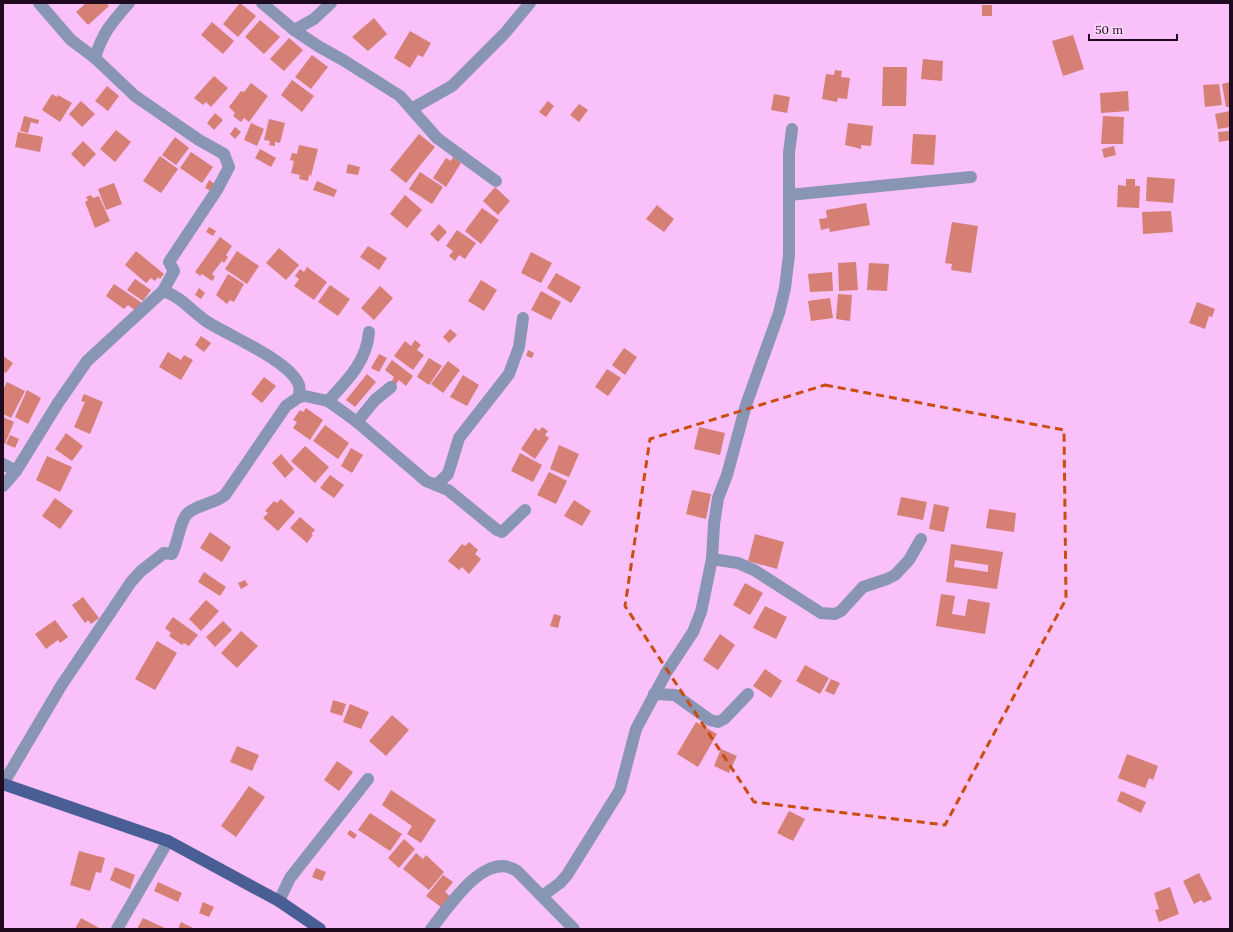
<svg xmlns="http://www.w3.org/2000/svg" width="1233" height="932" viewBox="0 0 1233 932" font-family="Lora,serif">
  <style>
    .building { fill: #d57f75; fill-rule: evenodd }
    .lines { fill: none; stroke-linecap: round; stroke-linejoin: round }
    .minor { stroke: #8895b5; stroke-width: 12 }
    .major { stroke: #495e94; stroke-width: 12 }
    .marked { fill: none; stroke: #ca4d0f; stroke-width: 3; stroke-dasharray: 8 5; stroke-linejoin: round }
  </style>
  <rect width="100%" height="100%" fill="#fac0f9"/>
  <g class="building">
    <polygon points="86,3 106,3 109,6 88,25 76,12"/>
    <polygon points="240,3 256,16 238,37 223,24"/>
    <rect x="982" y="5" width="10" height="11"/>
    <polygon points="374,18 387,34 368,51 352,37"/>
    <polygon points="260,20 280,37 264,54 245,37"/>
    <polygon points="212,22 234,41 223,54 201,35"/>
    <polygon points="410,31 431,43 423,57 418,55 410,68 394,58"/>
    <polygon points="1073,35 1084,69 1063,76 1052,41"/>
    <polygon points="289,38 303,50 284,71 270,59"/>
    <polygon points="312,55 328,67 311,89 295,77"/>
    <polygon points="923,59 943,61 942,81 921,79"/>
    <polygon points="883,67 907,67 906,106 882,106"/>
    <polygon points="835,70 842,71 841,77 850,78 847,99 838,98 837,102 822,99 826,74 834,75"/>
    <polygon points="214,76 228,88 211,107 206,102 203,105 194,98"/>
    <polygon points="292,80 314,96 302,112 281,95"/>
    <polygon points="1230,82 1230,107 1226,107 1222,84"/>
    <polygon points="251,83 268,96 249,122 244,118 241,122 233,116 235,113 229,107 241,91 244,92"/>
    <polygon points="1219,84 1222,105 1205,107 1203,85"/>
    <polygon points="107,86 119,96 108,111 95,101"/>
    <polygon points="1128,91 1129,111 1101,113 1100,93"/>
    <polygon points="52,94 57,97 58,95 72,103 60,122 42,110"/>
    <polygon points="774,94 790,97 787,113 771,110"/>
    <polygon points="81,101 95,114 82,127 69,114"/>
    <polygon points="548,101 554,106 546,117 539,112"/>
    <polygon points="579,104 588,110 579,122 570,115"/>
    <polygon points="1230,111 1230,127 1218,129 1215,114"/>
    <polygon points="215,113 223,120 214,130 207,123"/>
    <polygon points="24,116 39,120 38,124 31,122 28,133 20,131"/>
    <polygon points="1103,116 1124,117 1123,144 1101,144"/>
    <polygon points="269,119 285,123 280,143 275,142 275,146 269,145 270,141 264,140"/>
    <polygon points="251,123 264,129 257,146 244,140"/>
    <polygon points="848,123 873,126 871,146 861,145 861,149 845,145"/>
    <polygon points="235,127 241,132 235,139 230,134"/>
    <polygon points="116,130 131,142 115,162 100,149"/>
    <polygon points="1230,131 1230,140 1219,142 1218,132"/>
    <polygon points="18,132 43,137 40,152 15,147"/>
    <polygon points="419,134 435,147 406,183 390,170"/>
    <polygon points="913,134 936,135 934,165 911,164"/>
    <polygon points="175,137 189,148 176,165 162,155"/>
    <polygon points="83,141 96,154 84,167 71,154"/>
    <polygon points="299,145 318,149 311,176 309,175 308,181 299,179 300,175 291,173 294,161 290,160 292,153 297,154"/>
    <polygon points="1114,146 1116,155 1104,158 1102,149"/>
    <polygon points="260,149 276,158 271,167 255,158"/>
    <polygon points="191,152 213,167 202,183 180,168"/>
    <polygon points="160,156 178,169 161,193 143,181"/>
    <polygon points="453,157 461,163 446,187 433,178 446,158 451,161"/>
    <polygon points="348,164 360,167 358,175 346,173"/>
    <polygon points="420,172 443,187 432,204 409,189"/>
    <polygon points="1147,177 1175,179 1173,203 1146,201"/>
    <polygon points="1126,179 1135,179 1135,186 1140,186 1139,208 1117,207 1118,185 1126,186"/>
    <polygon points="209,180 215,184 211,191 205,188"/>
    <polygon points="317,181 337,190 334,197 313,190"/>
    <polygon points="114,183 122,204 106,210 98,189"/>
    <polygon points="495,187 510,201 498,215 483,201"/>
    <polygon points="91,195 93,198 99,196 110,221 95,228 85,202 88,200 86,197"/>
    <polygon points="405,195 422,210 407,228 390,214"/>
    <polygon points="866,203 870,225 830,232 829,228 821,230 819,219 827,218 826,210"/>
    <polygon points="657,205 674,219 664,232 646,219"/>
    <polygon points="482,208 499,220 481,244 465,231"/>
    <polygon points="1171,211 1173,232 1143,234 1142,212"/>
    <polygon points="952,222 978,226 971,273 951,270 952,264 945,263"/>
    <polygon points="439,224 447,232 438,242 430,234"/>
    <polygon points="209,227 216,231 213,236 206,232"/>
    <polygon points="457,230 476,243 465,259 459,255 455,261 449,256 453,251 446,246"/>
    <polygon points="220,237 232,246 226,255 228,257 224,263 222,261 212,274 215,277 212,281 202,274 200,276 195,272"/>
    <polygon points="368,246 387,258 379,270 360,257"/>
    <polygon points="279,248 299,265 286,280 266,263"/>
    <polygon points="136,251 164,274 160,279 158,277 155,281 151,278 146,283 125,265"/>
    <polygon points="237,251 259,266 247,284 225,269"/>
    <polygon points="531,252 552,263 541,283 521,273"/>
    <polygon points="856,262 858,290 839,291 838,263"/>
    <polygon points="869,263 889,264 887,291 867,290"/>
    <polygon points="307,267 327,282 314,300 294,286 299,279 295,276 300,269 304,272"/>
    <polygon points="832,272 833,291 810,292 808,274"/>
    <polygon points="556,273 581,287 571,303 547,288"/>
    <polygon points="228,274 244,284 234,302 230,300 227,304 216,295"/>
    <polygon points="135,279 151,290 143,301 127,290"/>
    <polygon points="481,280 497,290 484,311 468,301"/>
    <polygon points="114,284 142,303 136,311 128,305 124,309 106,296"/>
    <polygon points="330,285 350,299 338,316 318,302"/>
    <polygon points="380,286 393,298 374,320 361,308"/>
    <polygon points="199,288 205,293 201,299 195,295"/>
    <polygon points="541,291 561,302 551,320 531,310"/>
    <polygon points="838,294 852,295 850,321 836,319"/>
    <polygon points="830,298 833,318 811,321 808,301"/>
    <polygon points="1197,302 1215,309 1212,317 1209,316 1205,329 1189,323"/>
    <polygon points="450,329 457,335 449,343 443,337"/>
    <polygon points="201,336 211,343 204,352 195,345"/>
    <polygon points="415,340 421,345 417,350 424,355 413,370 394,356 405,341 411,346"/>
    <polygon points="624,348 637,357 625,375 612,365"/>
    <polygon points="528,350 534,353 532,358 526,356"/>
    <polygon points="168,352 181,360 184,355 193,360 181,380 159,367"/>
    <polygon points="379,354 387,358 379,372 371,368"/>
    <polygon points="3,356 13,363 6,373 3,371"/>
    <polygon points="429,358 442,366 429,385 417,377"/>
    <polygon points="392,360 413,376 406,386 399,380 396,384 392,381 394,377 385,370"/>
    <polygon points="448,361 460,370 443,393 431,384"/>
    <polygon points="607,369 621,378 608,396 595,387"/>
    <polygon points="367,374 376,382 355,407 346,400"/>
    <polygon points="463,375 479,385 467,406 450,397"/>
    <polygon points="264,377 276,386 262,403 251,394"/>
    <polygon points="7,382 25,391 11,418 3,414 3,390"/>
    <polygon points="27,390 41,398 28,424 15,417"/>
    <polygon points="84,394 103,402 90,434 74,427 85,402 81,401"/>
    <polygon points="306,408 323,420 310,440 293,428 297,422 293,420 300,410 303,412"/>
    <polygon points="3,417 14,422 5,444 3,443"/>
    <polygon points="325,425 349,443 338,459 313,441"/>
    <polygon points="542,427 548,431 545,435 549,438 535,459 521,449 535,428 539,431"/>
    <polygon points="699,427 725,433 720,455 694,449"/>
    <polygon points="66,433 83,446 72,461 55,449"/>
    <polygon points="10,435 19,439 15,448 6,444"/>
    <polygon points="559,445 579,454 569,477 550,469"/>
    <polygon points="305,446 329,467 315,483 291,461"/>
    <polygon points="351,448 363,455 352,473 341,466"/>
    <polygon points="520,453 542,465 533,482 511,471"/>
    <polygon points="281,454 294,469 285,478 272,463"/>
    <polygon points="47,456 72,467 60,492 36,480"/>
    <polygon points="549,472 567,481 556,504 537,495"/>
    <polygon points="330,475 344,485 334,498 320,488"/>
    <polygon points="692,490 711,494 706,519 686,514"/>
    <polygon points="901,497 927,502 923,520 897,515"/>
    <polygon points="55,498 73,511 60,529 42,516"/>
    <polygon points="281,499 295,512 278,531 263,518 268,513 265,511 274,501 277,503"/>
    <polygon points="574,500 591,511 582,526 564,516"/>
    <polygon points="934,504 949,507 944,532 929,529"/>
    <polygon points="989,509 1016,513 1014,532 986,528"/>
    <polygon points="300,517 315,530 311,534 313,535 307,543 290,528"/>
    <polygon points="210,532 231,547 222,562 200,548"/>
    <polygon points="755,534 784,542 777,569 748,561"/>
    <polygon points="469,542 478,550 475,554 481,559 469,574 462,567 459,570 448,561 462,544 465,546"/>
    <path d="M951,544L1003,552L997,589L946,582ZM955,560L988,565V572L954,567Z"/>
    <polygon points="204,572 226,587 220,596 198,582"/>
    <polygon points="245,580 248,585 241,589 238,583"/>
    <polygon points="745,583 763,593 750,615 733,605"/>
    <polygon points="941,594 955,596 952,614 965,616 968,599 990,603 985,634 936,626"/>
    <polygon points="83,597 99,618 91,624 88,620 85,623 72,605"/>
    <polygon points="206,600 219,611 201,631 189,619"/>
    <polygon points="765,606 787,617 776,639 753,628"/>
    <polygon points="554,614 561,616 558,628 550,626"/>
    <polygon points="173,617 198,635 189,646 184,643 182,645 169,636 171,633 165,628"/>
    <polygon points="55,620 68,637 60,643 58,640 46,649 35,634"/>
    <polygon points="223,621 232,630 215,647 206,637"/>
    <polygon points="241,631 258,646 237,668 221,653"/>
    <polygon points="720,634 735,645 718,670 703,660"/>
    <polygon points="157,641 177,653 155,690 135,679"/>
    <polygon points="805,665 829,678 820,694 796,681"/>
    <polygon points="765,669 782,681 771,698 753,686"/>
    <polygon points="831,679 840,683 834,695 825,691"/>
    <polygon points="333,700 346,704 342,716 330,712"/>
    <polygon points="350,704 369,712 361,729 343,722"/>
    <polygon points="392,715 409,730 386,756 369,741"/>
    <polygon points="696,722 717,734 698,767 677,754"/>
    <polygon points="237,746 259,755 252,771 230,762"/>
    <polygon points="721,749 737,756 729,773 714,766"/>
    <polygon points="1127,754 1158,766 1153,780 1149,778 1145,788 1118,778"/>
    <polygon points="337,761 353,772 339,791 324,780"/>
    <polygon points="249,786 265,797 236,837 221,826"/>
    <polygon points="391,790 436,820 421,843 407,834 412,826 382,805"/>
    <polygon points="1121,791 1146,802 1141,813 1117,801"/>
    <polygon points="789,811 805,819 793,841 777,833"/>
    <polygon points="370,813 402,834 390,851 358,830"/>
    <polygon points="350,830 357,835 354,839 347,834"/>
    <polygon points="404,839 415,849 399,868 388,858"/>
    <polygon points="79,851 105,858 101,873 96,872 90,891 70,885"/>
    <polygon points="416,853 423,859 426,855 444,872 429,890 403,869"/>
    <polygon points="115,867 135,875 130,889 110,880"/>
    <polygon points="316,868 326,872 322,881 312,877"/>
    <polygon points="1199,873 1212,899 1203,903 1202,900 1194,904 1183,881"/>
    <polygon points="443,875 453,882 445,892 450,896 441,907 426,896"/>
    <polygon points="158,882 182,893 178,902 154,891"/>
    <polygon points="1170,887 1179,914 1159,922 1155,910 1159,909 1154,893"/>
    <polygon points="203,902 214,907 209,917 199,913"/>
    <polygon points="81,918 101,929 75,929"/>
    <polygon points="143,918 167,929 137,929"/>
    <polygon points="181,922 195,929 178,929"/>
  </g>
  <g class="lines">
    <g class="minor">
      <polyline points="262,3 294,30 318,46 343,60 400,96 437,138 496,181"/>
      <polyline points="294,30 314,19 331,3"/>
      <path d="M95,58C102,33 113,21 129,3"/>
      <polyline points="413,108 452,86 505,33 530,3"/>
      <polyline points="789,195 971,177"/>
      <path d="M163,291C182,297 190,310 206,321C227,335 291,361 299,385C300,388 299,394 299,397"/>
      <path d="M328,401C347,381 367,361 369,332"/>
      <polyline points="357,422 375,400 391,387"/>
      <polyline points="3,464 16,471"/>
      <polyline points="436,485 448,474 459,438 509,374 519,347 523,318"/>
      <polyline points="3,486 16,471 58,403 87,361 163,291 174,271 169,262 217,190 229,167 224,154 199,140 135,96 95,58 71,40 39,3"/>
      <polyline points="712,559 738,563 754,570 821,613 835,614 841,611 863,587 887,579 895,575 909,560 921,539"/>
      <polyline points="654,694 675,695 710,720 718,722 724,719 748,694"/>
      <path d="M3,784L61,686L131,582L141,571L164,553L172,554C178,543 180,520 188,513C199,504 214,504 225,495L286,406L299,397L305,396L328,401L357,422L426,481L448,490L497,530L502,532L525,510"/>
      <polyline points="542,896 560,883 567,875 620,790 636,729 666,673 693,632 701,612 712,559 714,524 718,498 727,475 746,405 779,313 785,288 789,255 789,153 792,129"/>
      <polyline points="279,901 290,878 368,779"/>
      <polyline points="117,929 168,841"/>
      <path d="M431,929C449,907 485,849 517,871L574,929"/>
    </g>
    <polyline class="major" points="3,784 168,841 279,901 320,929"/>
  </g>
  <path class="marked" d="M825,385L1064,430L1066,599L945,825L754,802L625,606L650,439Z"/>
  <rect width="1233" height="932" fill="none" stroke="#1f0a1f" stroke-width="8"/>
  <path d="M1089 34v6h88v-6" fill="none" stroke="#1f0a1f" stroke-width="2"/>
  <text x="1095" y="34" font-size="12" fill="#1f0a1f" stroke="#fad6f9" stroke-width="3" paint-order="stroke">50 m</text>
</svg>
